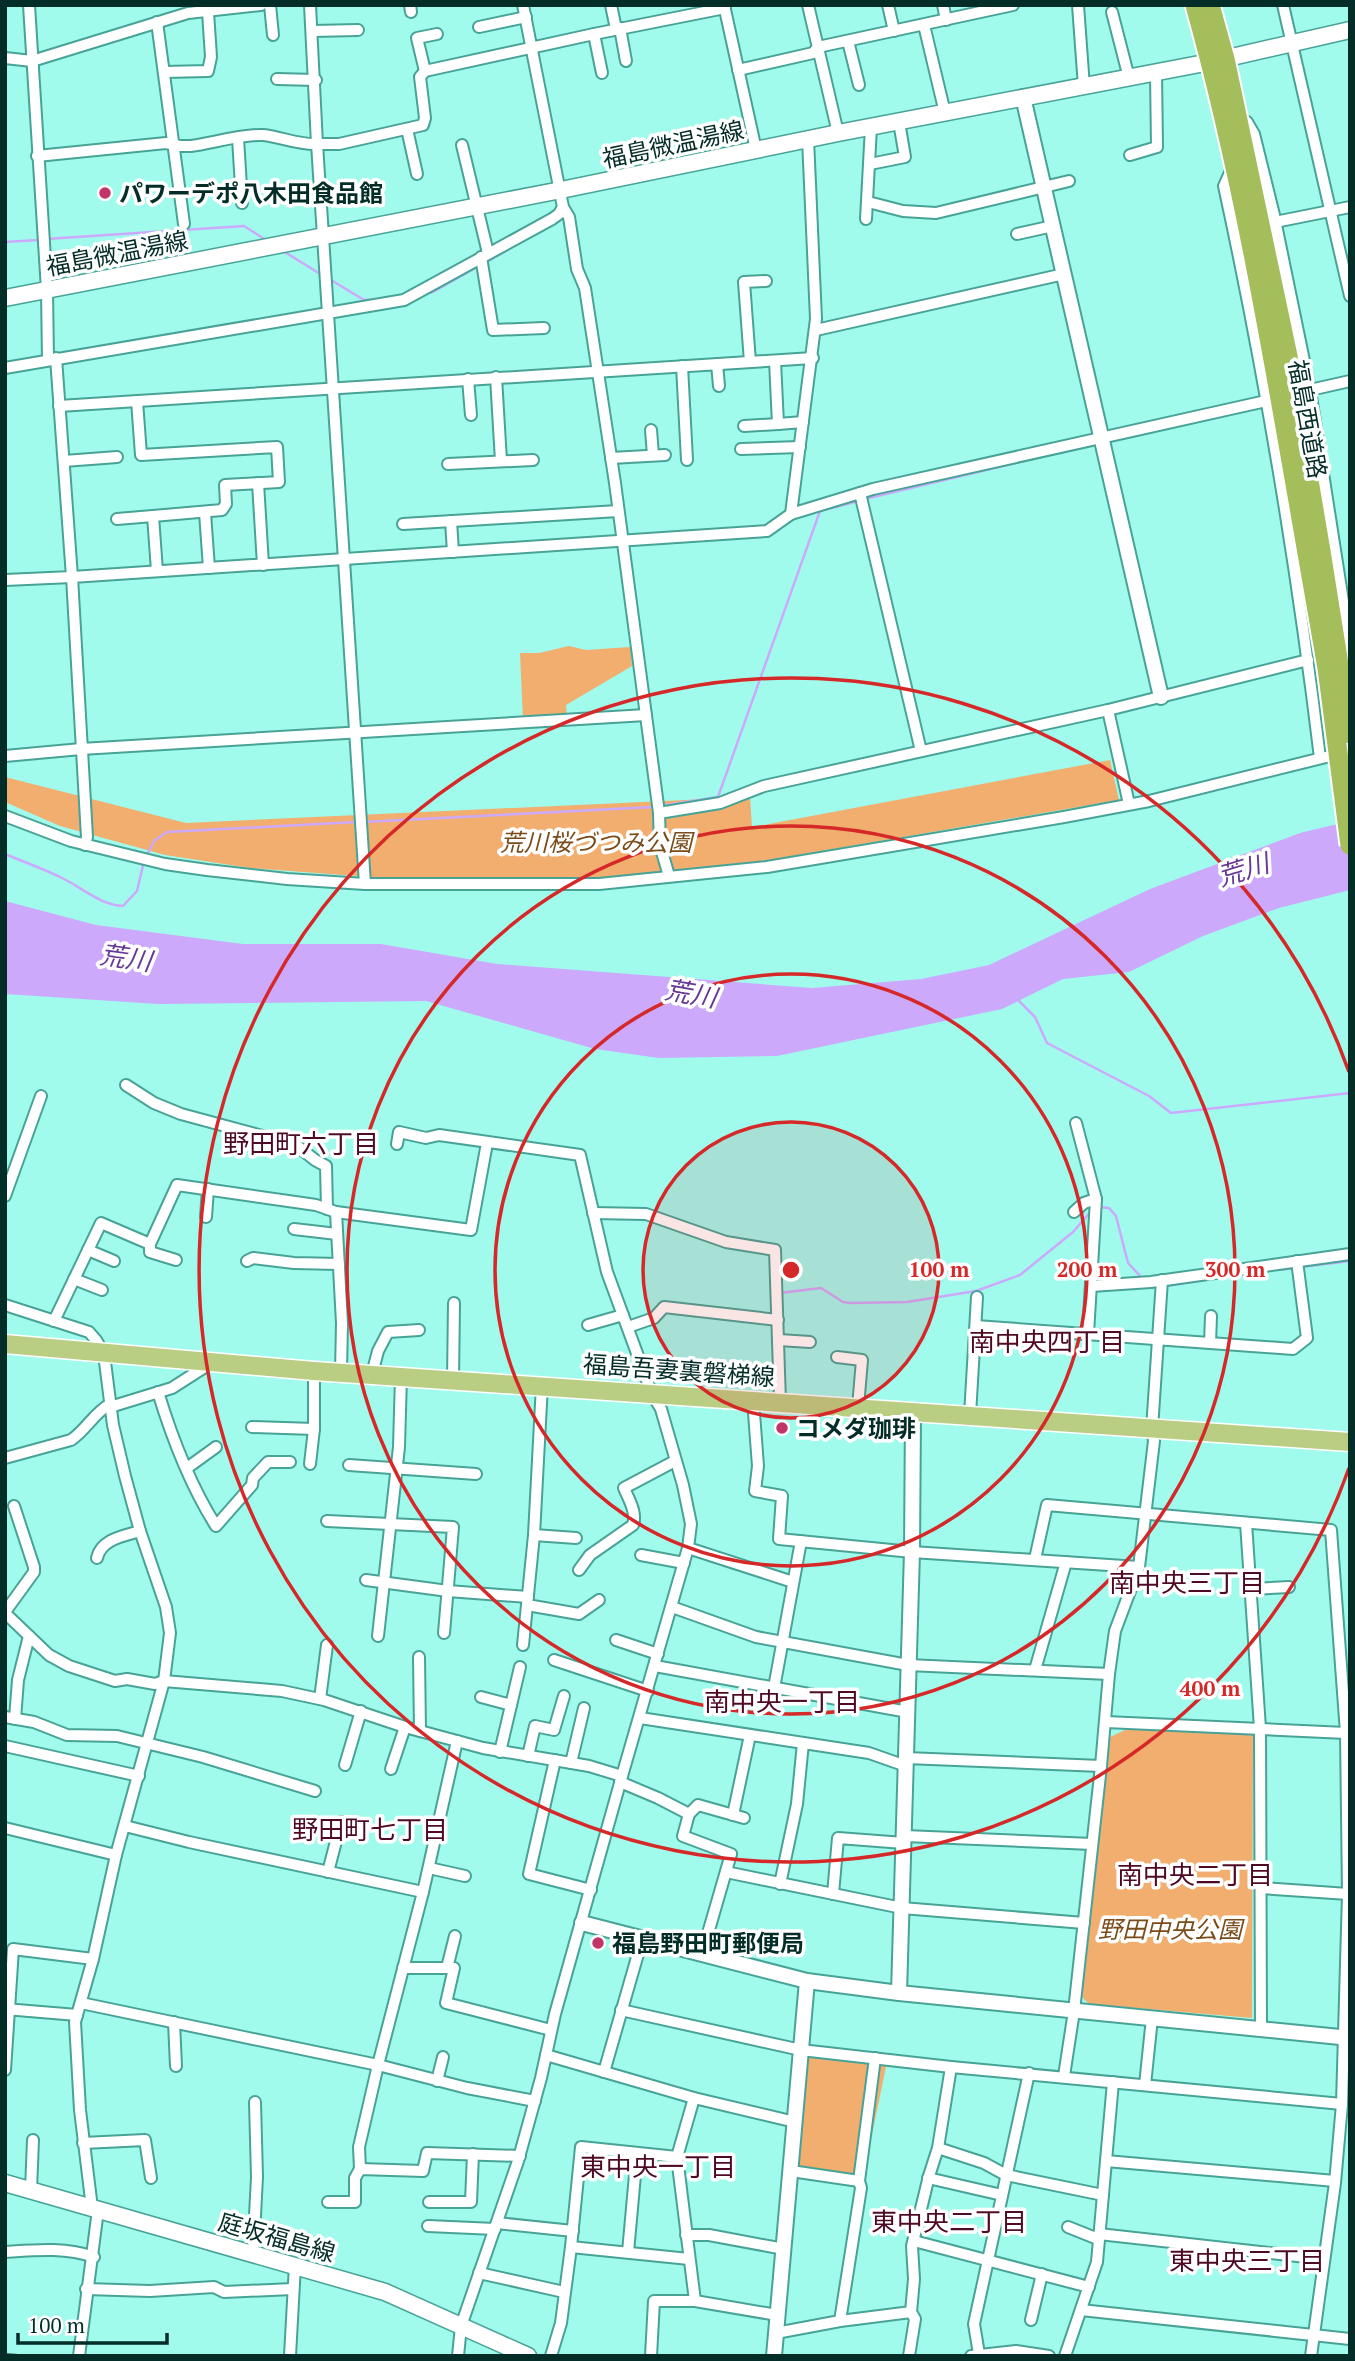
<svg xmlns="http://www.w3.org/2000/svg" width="1355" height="2361" viewBox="0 0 1355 2361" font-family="'PT Serif','Noto Sans JP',serif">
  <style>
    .green { fill: #f1ae6f }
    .water { fill: #cca9fb }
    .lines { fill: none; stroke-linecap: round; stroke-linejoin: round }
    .stream { stroke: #cca9fb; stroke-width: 2.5 }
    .minor-casing { stroke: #48a397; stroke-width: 14 }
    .tertiary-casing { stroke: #48a397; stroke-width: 18 }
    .secondary-casing { stroke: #48a397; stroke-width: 19 }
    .primary-casing { stroke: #fff; stroke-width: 21 }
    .trunk-casing { stroke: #fff; stroke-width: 23 }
    .minor { stroke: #fff; stroke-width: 10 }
    .tertiary { stroke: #fff; stroke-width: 14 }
    .secondary { stroke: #fff; stroke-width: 16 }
    .primary { stroke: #bace83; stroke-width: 18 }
    .trunk { stroke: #a3be5a; stroke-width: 19 }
    .rail { stroke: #45837a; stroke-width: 2.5; stroke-dasharray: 12 12; stroke-linecap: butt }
    .trunk-bridge-casing { stroke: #fff; stroke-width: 23; stroke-linecap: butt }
    .trunk-bridge { stroke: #a3be5a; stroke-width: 19 }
    .ring { fill: none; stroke: #d62828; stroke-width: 3.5 }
    .poi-dot { fill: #c23568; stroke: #fff; stroke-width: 2.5 }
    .labels { text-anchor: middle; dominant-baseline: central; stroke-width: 7; stroke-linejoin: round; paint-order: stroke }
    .street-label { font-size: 24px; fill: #042d28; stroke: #fff }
    .poi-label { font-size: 24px; font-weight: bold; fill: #042d28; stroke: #fff; text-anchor: start }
    .park-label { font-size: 24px; font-style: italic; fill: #7a4c1a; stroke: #fff }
    .water-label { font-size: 26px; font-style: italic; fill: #673997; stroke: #fff }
    .neighbourhood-label { font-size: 26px; fill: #4e0a24; stroke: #fff }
    .centre { fill: #d62828; stroke: #fff; stroke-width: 3.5 }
    .ring-label { font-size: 21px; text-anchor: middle; font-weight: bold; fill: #d62828; stroke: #fff; stroke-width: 7; stroke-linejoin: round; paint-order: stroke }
  </style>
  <rect width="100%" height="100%" fill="#a1fbed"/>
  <g class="green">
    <polygon points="569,646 586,650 630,647 632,666 566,705 567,716 523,720 520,653 539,653"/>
    <polygon points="1110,760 1119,800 770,860 599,878 369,877 250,868 165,855 60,826 5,802 5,777 186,823 750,797 752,827"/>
    <polygon points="1127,1729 1253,1734 1252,2018 1089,2004 1081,1996 1110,1737"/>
    <polygon points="796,2051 887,2062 861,2188 785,2176"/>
  </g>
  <polygon class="water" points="1350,821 1350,890 1279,908 1203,936 1129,972 1063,979 1002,1009 777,1056 659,1058 595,1049 426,1001 158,1004 5,994 5,901 96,925 243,944 381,944 497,964 812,988 921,979 989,965 1150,889 1300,833"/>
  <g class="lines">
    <g class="stream">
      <polyline points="46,239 244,226 266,240"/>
      <polyline points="5,242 39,240"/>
      <polyline points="283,251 322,275"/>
      <polyline points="485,263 531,236"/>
      <polyline points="331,280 364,300 382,299"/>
      <polyline points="423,294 433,292 479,266"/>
      <polyline points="1349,390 1350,390"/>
      <polyline points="865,499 1070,450"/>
      <polyline points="660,806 718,797 820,511 859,501"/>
      <polyline points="363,822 653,807"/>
      <path d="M5,854C24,862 44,869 62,878C83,888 100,905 123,906L137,891L144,861"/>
      <polyline points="147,855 154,841 167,832 356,822"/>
      <polyline points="1016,998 1035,1017 1047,1043 1149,1096 1171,1113 1350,1093"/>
      <polyline points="1098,1207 1109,1208 1116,1216 1128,1263 1142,1278"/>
      <polyline points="1301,1267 1350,1261"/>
      <polyline points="1277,1270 1294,1268"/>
      <polyline points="1166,1286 1204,1280"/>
      <polyline points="780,1293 821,1288 843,1302 851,1303 907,1302 976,1291 1020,1275 1073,1232 1092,1210"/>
    </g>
    <g class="minor-casing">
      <g id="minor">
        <polyline points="29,5 47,290 48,360"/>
        <polyline points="270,5 273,35"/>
        <polyline points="310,5 317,144 339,144 423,125 425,118 420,77 425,71 594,34 725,8"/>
        <polyline points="410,5 411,12"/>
        <polyline points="523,5 563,207 569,217 577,269 585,288 615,483 659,813 660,845 669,876"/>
        <polyline points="611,5 616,29"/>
        <polyline points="724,5 756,150"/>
        <polyline points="808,5 838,133"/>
        <polyline points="888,5 894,31"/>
        <polyline points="943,5 946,20"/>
        <polyline points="1078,5 1084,87"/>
        <polyline points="1283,5 1350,296"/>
        <polyline points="1112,12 1129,78"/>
        <polyline points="157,22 184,224"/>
        <polyline points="924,25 945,113"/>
        <polyline points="479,27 526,17"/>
        <polyline points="620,28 626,61"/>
        <polyline points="313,31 358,30"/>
        <polyline points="594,34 602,73"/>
        <polyline points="848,41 859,85"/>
        <polyline points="5,58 32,61 188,13 261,5"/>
        <polyline points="738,70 813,53 818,47 1013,5"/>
        <polyline points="425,71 417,38 437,34"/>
        <polyline points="164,72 208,71 211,57 208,12"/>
        <polyline points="277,79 316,80"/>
        <polyline points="1240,118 1247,122 1254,134 1274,215 1310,390 1350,646"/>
        <polyline points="407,129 417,174"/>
        <polyline points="238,138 242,203"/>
        <polyline points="462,145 488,253"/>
        <polyline points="1130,155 1157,147 1156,73"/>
        <path d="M37,156L166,143L180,146H191C212,143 243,134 263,135C282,137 298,145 317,144L365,884"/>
        <polyline points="870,164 905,157 899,122"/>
        <path d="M1233,166L1224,186C1265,375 1297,567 1320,758"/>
        <polyline points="868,202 903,211 936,213 1069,181"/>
        <polyline points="866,219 871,127"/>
        <polyline points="1275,222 1350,207"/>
        <polyline points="1017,234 1053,226"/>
        <polyline points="481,257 493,330 544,328"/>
        <polyline points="816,330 1064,274"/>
        <polyline points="775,361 778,424 803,422"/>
        <polyline points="750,362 744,282 766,281"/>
        <polyline points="717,364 719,386"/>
        <polyline points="682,366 687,460"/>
        <polyline points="5,368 404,300 552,219 559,214 563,207"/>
        <polyline points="496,377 501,461"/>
        <polyline points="468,379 471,415"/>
        <polyline points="1310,390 1350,381"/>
        <polyline points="137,401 141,455 277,447 279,482 225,485 226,504 222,510 153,516 157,571"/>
        <polyline points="59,406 813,358"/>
        <polyline points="744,426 778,424"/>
        <polyline points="651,430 653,455"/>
        <polyline points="741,449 800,447"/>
        <polyline points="611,458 665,455"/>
        <polyline points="64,461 117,457"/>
        <polyline points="448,464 533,460"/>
        <polyline points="258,483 263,565"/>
        <polyline points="860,493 921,751"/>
        <polyline points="205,513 209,568"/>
        <polyline points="791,514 816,319 808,139"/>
        <polyline points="117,519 153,516"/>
        <polyline points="451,521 453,552"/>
        <polyline points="403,524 618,511"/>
        <polyline points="5,580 72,577 56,358"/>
        <polyline points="5,756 81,749 646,715"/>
        <polyline points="1129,804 1108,710 1308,660"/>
        <polyline points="659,813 720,803 764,786 1108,710"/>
        <polyline points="5,816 71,841 165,864 207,870 287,879 365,884 599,884 767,867 1064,817 1149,801 1350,751"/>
        <polyline points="85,845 87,837 72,577 767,531 791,514 873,489 1266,401"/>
        <polyline points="126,1085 154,1103 181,1114 296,1145 315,1160 326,1166 327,1209"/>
        <polyline points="1076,1123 1096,1199 1088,1334"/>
        <polyline points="397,1144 399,1132 426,1138 439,1135 580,1155 607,1272 652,1394 661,1409 683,1485 691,1524 688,1548 622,1776"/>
        <polyline points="5,1196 41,1096"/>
        <polyline points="336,1212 342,1323 341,1372"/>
        <polyline points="1074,1212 1084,1203 1096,1199"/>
        <polyline points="593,1213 646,1214 726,1242 775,1250 780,1402"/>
        <polyline points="206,1217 208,1189"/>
        <polyline points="294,1229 337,1234"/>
        <polyline points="150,1244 150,1252 176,1260"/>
        <polyline points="88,1250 114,1261"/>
        <polyline points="247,1261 253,1258 294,1263 339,1264"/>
        <polyline points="74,1279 102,1290"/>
        <polyline points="1091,1286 1151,1282 1350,1254"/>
        <polyline points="5,1305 89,1332 96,1340 104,1354 113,1425 125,1476 140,1531 166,1607 170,1633 164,1681 116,1855 93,1959 75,2022 80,2110 92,2208"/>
        <polyline points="54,1321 101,1223 150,1244 177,1185 316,1205 336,1212 471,1230 487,1143"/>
        <polyline points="588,1325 623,1315"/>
        <polyline points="976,1326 1293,1349 1307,1338 1297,1261"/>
        <polyline points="628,1327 654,1318 664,1307 778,1320"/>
        <polyline points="779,1340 810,1342"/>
        <polyline points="1210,1343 1211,1316"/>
        <polyline points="837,1357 862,1360 858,1407"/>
        <polyline points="372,1374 378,1351 388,1332 419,1330"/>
        <polyline points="453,1380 454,1303"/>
        <path d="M158,1392C172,1438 190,1485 216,1526L252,1485L253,1478L268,1462H290"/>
        <polyline points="753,1400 758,1466 755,1491 782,1496 779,1539 912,1552 1139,1567"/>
        <polyline points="110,1407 172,1388 211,1363"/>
        <polyline points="970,1415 977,1297"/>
        <polyline points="252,1427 314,1429"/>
        <path d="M5,1458L71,1440C86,1430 94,1413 110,1404"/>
        <polyline points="310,1464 314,1429 314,1371"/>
        <polyline points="349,1465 476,1474"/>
        <polyline points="187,1468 216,1447"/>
        <polyline points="327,1521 453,1527 444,1633"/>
        <polyline points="1246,1523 1260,1728 1261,2029"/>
        <polyline points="534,1535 576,1538"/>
        <polyline points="688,1548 793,1582"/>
        <polyline points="641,1555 684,1563"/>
        <path d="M97,1558C101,1539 124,1536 140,1531"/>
        <polyline points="1035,1559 1047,1505 1331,1530 1346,1733 1348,1894 1342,2104 1335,2183 1311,2356"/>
        <path d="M579,1570L590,1555L633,1525C637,1512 629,1500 624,1488L675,1461"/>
        <polyline points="366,1580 448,1591 528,1597"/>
        <polyline points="1251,1589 1289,1587"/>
        <polyline points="527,1605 579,1614 599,1600"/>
        <polyline points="672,1607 756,1637 908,1665 1109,1674"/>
        <polyline points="5,1612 34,1572 34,1567 14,1506"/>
        <polyline points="5,1613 49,1655 69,1666 115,1681 127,1679 155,1684 164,1681 282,1691 324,1700 405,1727 483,1748 589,1766 622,1776 555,2014 541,2078 518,2161 461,2326 458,2356"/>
        <polyline points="378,1636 399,1447 401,1376"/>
        <polyline points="616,1640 658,1654"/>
        <polyline points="523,1645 534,1535 542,1385"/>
        <polyline points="419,1657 420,1731"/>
        <polyline points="554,1660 648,1691"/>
        <polyline points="655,1666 908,1712"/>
        <polyline points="1035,1670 1066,1562"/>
        <polyline points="774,1688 801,1541"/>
        <polyline points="481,1697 511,1705"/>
        <polyline points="320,1699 327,1645"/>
        <polyline points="5,1717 34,1722 67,1735 117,1736 203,1757 315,1791"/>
        <polyline points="640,1718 869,1753 906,1766"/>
        <polyline points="15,1719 18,1680 29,1636"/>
        <polyline points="1106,1722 1346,1733"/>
        <polyline points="5,1746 139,1776"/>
        <polyline points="500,1752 520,1667"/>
        <polyline points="528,1756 535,1726 554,1730 564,1696"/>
        <polyline points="906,1758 1101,1766 1074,2011 1064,2076"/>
        <polyline points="555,1760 529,1874 591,1890"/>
        <polyline points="571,1763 584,1708"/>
        <polyline points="345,1765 361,1711"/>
        <polyline points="1101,1766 1109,1674 1115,1631 1139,1567 1154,1441 1152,1429 1162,1280"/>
        <polyline points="391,1769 405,1727"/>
        <polyline points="620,1782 658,1798 689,1814 683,1836 731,1854 702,1954"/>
        <polyline points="689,1814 698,1805 744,1818"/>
        <polyline points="733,1815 750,1735"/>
        <polyline points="125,1826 189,1842 423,1892"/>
        <polyline points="5,1828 116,1855"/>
        <polyline points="905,1836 1092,1844"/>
        <polyline points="429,1868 465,1876"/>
        <polyline points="328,1872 341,1822"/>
        <polyline points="726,1872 902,1908 1084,1923"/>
        <polyline points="780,1884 797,1804 803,1743"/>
        <polyline points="1261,1888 1348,1894"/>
        <polyline points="833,1894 838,1838 904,1843"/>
        <polyline points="403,1968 454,1968 446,2003 551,2030"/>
        <polyline points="447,1968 455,1936"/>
        <polyline points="81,2003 378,2065 467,2088 535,2101"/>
        <polyline points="5,2009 77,2015"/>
        <polyline points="621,2010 801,2050 951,2067 1342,2104"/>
        <polyline points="174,2022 176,2066"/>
        <polyline points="546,2055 694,2098 795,2122"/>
        <polyline points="5,2070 13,1949 93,1959"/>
        <polyline points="604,2072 642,1940"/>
        <polyline points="437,2081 443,2057"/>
        <polyline points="1145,2085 1152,2018"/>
        <polyline points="694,2098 677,2157 695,2301"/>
        <polyline points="83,2143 145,2140 151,2178"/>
        <polyline points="938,2148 984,2163 1006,2175 1103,2195"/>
        <polyline points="1106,2161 1335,2181"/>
        <polyline points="360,2169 359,2147 378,2065 423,1892 457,1741"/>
        <polyline points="791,2171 859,2181"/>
        <polyline points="928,2178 1002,2195"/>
        <polyline points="31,2190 33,2140"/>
        <polyline points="328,2202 355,2202 355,2178 360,2169 423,2171 427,2153 520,2156"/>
        <polyline points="429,2202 471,2202 473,2154"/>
        <polyline points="497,2223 573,2231"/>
        <polyline points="428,2226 495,2229"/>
        <polyline points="1068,2227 1098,2239"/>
        <polyline points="1099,2234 1324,2259"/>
        <polyline points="686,2235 709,2235 784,2249"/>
        <polyline points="914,2241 1089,2287"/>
        <polyline points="571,2247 689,2259"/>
        <path d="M5,2252C36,2250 65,2247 94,2257"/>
        <polyline points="628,2252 637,2153"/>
        <polyline points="253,2254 257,2177 255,2102"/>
        <polyline points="479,2273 564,2292"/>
        <polyline points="86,2289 150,2291 214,2287 224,2292 293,2289"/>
        <polyline points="1081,2310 1350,2339"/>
        <polyline points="1031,2320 1042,2274"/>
        <polyline points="840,2321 861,2188 859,2181 875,2058"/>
        <polyline points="776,2333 840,2321 911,2312 914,2279 912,2246 929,2176 938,2148 951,2067"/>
        <polyline points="979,2354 974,2324 1029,2073"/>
        <polyline points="79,2356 98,2210"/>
        <polyline points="290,2356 295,2265"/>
        <polyline points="551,2356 561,2323 571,2247 581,2147 677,2157"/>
        <polyline points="651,2356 654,2301 695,2301 777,2315"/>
        <polyline points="909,2356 915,2319 911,2312"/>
        <polyline points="971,2356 1016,2351 1049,2356"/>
        <polyline points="1065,2356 1097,2262 1113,2082"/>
      </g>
    </g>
    <g class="tertiary-casing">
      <g id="tertiary">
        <polyline points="1023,97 1161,697"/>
        <polyline points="582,1923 807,1981 899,1993 1350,2038"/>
        <polyline points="899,1993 912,1552 913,1412"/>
        <polyline points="774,2356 807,1981"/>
      </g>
    </g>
    <g class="secondary-casing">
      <g id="secondary">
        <polyline points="5,298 561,190 838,133 1210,62 1350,30"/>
        <polyline points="5,2183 385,2292 528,2356"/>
      </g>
    </g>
    <g class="primary-casing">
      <polyline id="primary" points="5,1344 314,1371 1350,1442"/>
    </g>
    <g class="trunk-casing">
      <g id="trunk">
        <path d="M1195,5C1245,185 1275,370 1307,553"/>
        <polyline points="1210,5 1225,59 1288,356 1321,551"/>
      </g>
    </g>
    <use href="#minor" class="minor"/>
    <use href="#tertiary" class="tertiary"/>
    <use href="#secondary" class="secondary"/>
    <use href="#primary" class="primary"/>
    <use href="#trunk" class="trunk"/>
    <polyline class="rail" points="5,2354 27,2356"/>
    <g class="trunk-bridge-casing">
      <g id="trunk-bridge">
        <polyline points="1321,551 1350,734"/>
        <polyline points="1307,553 1327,668 1350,845"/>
      </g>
    </g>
    <use href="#trunk-bridge" class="trunk-bridge"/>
  </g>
  <circle cx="791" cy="1270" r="148" fill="#d62828" fill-opacity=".12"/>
  <g class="ring">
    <circle cx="791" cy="1270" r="148"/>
    <circle cx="791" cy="1270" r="296"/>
    <circle cx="791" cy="1270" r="444"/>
    <path d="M1349 1468A592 592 0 1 1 1349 1072"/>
  </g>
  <g class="poi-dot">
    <circle cx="105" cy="193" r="7"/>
    <circle cx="782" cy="1428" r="7"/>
    <circle cx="598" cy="1943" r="7"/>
  </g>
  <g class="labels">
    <g class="street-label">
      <text transform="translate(673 144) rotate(-12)">福島微温湯線</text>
      <text transform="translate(117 253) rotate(-11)">福島微温湯線</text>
      <text transform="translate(1308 419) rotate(80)">福島西道路</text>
      <text transform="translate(679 1370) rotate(4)">福島吾妻裏磐梯線</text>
      <text transform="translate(277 2237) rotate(16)">庭坂福島線</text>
    </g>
    <g class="poi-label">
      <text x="119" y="193">パワーデポ八木田食品館</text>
      <text x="796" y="1428">コメダ珈琲</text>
      <text x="612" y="1943">福島野田町郵便局</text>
    </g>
    <g class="park-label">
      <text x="596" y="842">荒川桜づつみ公園</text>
      <text x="1170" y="1929">野田中央公園</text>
    </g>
    <g class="water-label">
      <text transform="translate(1243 869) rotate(-17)">荒川</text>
      <text transform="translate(126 957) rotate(8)">荒川</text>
      <text transform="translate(691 993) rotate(10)">荒川</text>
    </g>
    <g class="neighbourhood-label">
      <text x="301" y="1143">野田町六丁目</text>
      <text x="1047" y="1341">南中央四丁目</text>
      <text x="1187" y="1582">南中央三丁目</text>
      <text x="782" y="1701">南中央一丁目</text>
      <text x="370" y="1829">野田町七丁目</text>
      <text x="1195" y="1874">南中央二丁目</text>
      <text x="658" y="2166">東中央一丁目</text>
      <text x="949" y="2221">東中央二丁目</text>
      <text x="1247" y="2260">東中央三丁目</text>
    </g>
  </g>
  <circle cx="791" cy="1270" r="10" class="centre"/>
  <g class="ring-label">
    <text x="939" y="1277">100 m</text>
    <text x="1087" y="1277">200 m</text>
    <text x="1235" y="1277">300 m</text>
    <text x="1210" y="1696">400 m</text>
  </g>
  <rect width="1355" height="2361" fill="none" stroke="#042d28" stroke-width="14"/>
  <path d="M18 2333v10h149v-10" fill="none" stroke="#042d28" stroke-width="3.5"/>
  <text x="28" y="2333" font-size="21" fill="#042d28" stroke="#ffffff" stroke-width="5" paint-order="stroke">100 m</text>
</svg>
